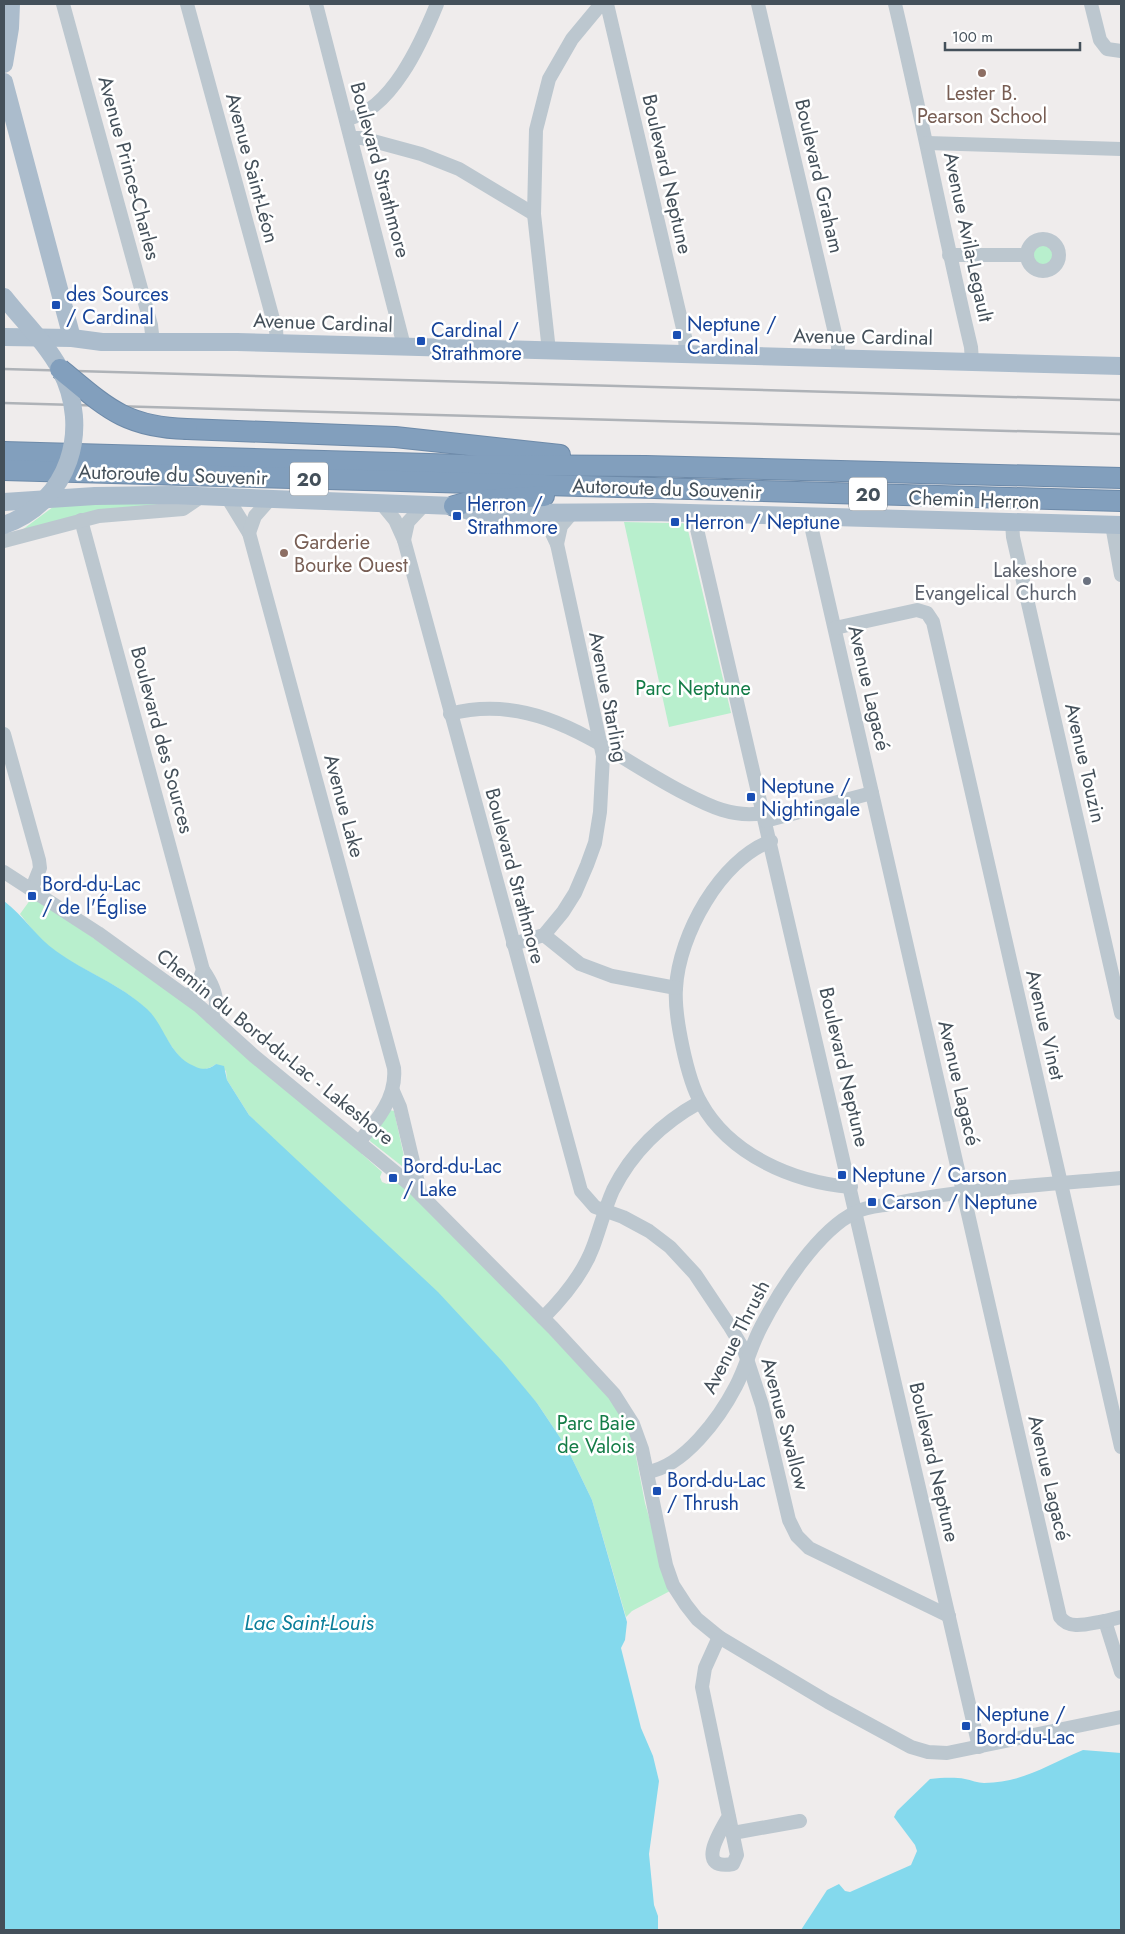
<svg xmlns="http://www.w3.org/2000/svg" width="1125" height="1934" viewBox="0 0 1125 1934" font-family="Jost,sans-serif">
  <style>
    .green { fill: #b8efcd }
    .water { fill: #84d9ed }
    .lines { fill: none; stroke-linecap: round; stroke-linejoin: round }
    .highway-casing { stroke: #6d8aa9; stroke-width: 22 }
    .minor { stroke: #bcc7cf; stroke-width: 14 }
    .major { stroke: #abbccc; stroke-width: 18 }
    .highway { stroke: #829fbd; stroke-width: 20 }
    .rail { stroke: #aeb2b7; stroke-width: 2.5 }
    .highway-bridge-casing { stroke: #6d8aa9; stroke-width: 22; stroke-linecap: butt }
    .major-bridge { stroke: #abbccc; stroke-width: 18 }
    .highway-bridge { stroke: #829fbd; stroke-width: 20 }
    .education-dot { fill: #8d6e63; stroke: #fff; stroke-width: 2 }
    .transit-dot { fill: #1a4fb4; stroke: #fff; stroke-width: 2 }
    .worship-dot { fill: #6b7280; stroke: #fff; stroke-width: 2 }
    .labels { text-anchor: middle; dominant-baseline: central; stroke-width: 5; stroke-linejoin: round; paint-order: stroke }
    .shield { fill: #fff; stroke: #7c848c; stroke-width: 1 }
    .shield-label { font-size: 19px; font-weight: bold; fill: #44505a }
    .education-label { font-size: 20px; fill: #785e54; stroke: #fff }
    .street-label { font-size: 20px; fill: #44505a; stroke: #fff }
    .transit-label { font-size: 20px; fill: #164399; stroke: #fff; text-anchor: start }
    .worship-label { font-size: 20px; fill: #5b616d; stroke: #fff; text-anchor: end }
    .park-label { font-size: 20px; fill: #147c47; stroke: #fff }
    .water-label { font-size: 21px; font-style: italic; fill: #0a7d99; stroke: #fff }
  </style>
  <rect width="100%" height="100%" fill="#efecec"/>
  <g class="green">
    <circle cx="1043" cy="255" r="10"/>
    <polygon points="132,501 180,505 22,530 53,507"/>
    <polygon points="624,522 670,523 671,526 683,523 687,526 731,713 669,727"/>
    <path d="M33,896L190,1005L363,1153L362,1154L382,1172L380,1177L382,1182L387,1184L392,1180L401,1184L534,1317L612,1401L632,1436L645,1503L670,1591L632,1611L626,1617L592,1500L567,1448L537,1403L249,1115L227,1080L226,1071L216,1064C184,1088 163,1025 147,1010C118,981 76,970 45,943C36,935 28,924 20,914Z"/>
    <polygon points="390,1110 394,1111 407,1170 370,1141 371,1136"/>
  </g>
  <g class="water">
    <path d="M4,901C24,916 36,937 56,951C85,972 120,984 147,1009C164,1025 167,1049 188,1063C199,1069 206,1072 216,1064L224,1066L227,1080L249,1115L438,1292L502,1361L537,1403L567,1448L592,1500L627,1622L625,1640L621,1648L641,1728L653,1756L659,1781L649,1854L654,1905L658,1916V1930H4Z"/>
    <path d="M1083,1750L1121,1753V1930H801L827,1890L839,1884L845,1891L850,1892L911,1865L917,1851L915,1845L894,1817L897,1811L930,1779C941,1778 954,1777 965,1779C971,1780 978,1783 984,1783C1025,1782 1047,1765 1083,1750Z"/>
  </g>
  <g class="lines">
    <g class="highway-casing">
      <g id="highway">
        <polyline points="187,429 395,437 560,455"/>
        <polyline points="4,452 464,465 646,466 1121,478"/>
        <polyline points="4,470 1121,501"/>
        <polyline points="454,506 472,501 544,496"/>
      </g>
    </g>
    <g class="minor">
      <polyline points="63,4 151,325 153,343"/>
      <polyline points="187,4 276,330 277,343"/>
      <polyline points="316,4 404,346"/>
      <polyline points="607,4 685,337 686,354"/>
      <polyline points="758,4 838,346 838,358"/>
      <path d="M895,4C922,118 944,233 971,347L972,361"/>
      <polyline points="1091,4 1100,40 1107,49 1121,51"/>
      <path d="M346,119C391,112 422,41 437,4"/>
      <polyline points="351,138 362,138 421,154 459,169 534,214"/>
      <polyline points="927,143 1121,149"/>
      <circle cx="1043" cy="255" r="16"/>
      <polyline points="949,255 1027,255"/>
      <polyline points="549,351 534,214 536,130 549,79 572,39 601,4"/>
      <path d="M227,497L249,533L394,1068C397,1097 377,1121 359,1142"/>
      <polyline points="381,503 395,520 404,540 581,1191 595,1207 623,1217 649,1231 670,1247 695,1274 729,1325 744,1350 762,1405 789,1520 797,1536 809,1548 949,1616"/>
      <path d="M697,513V529C793,935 886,1341 979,1747"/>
      <path d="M811,517L812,530L1060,1617C1070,1631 1090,1623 1105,1621L1121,1672"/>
      <path d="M81,520L203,970C212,983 222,1003 211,1017"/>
      <polyline points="1012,522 1013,537 1121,1013"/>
      <polyline points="1112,525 1121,575"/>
      <polyline points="249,533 255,516 271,498"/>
      <polyline points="404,540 408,522 424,505"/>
      <polyline points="4,541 99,516 183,509 202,496"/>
      <polyline points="557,544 561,526 573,512"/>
      <polyline points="835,628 917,610 927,613 933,622 1121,1447"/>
      <path d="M450,714C542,690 608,754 684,793C709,806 733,818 763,813"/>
      <polyline points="4,734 39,860 40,868 32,888"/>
      <polyline points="765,821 872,793"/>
      <path d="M771,841C720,860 679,935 676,988C674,1015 687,1079 701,1103C730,1155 793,1182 851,1187"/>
      <polyline points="4,872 98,933 199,1006 254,1056 413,1187 553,1328 614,1394 633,1424 642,1449 666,1565 673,1585 686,1605 697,1619 719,1637 828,1702 911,1747 928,1752 947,1753 1121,1717"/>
      <polyline points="544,935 580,964 612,976 676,988"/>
      <polyline points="513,944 544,935 563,912 575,893 587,865 595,843 600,812 603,756 557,544 548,525 536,513"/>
      <polyline points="188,997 197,986 203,970"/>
      <polyline points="393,1091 400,1107 421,1195"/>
      <path d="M543,1318C563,1298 583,1274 593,1247C600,1228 605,1208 613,1190C633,1150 662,1123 700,1102"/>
      <path d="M647,1472C684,1467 720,1417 736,1386C746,1367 751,1346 761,1327C780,1290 818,1230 856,1212C867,1206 884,1206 896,1203C970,1188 1046,1185 1121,1178"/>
      <polyline points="1105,1621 1121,1617"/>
      <path d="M719,1637L705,1668L702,1687L737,1855L733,1864C694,1871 721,1830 729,1816"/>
      <polyline points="733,1833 800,1821"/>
    </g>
    <g class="major">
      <polyline points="4,64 10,28 11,4"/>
      <polyline points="4,82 72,338"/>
      <polyline points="4,337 72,338 102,342 237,342 1121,366"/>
      <polyline points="4,502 95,496 171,495 454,506 472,512 496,513 652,512 1121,525"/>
    </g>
    <use href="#highway" class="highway"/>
    <g class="rail">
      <polyline points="4,369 1121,400"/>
      <polyline points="4,403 1121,434"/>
    </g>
    <g class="highway-bridge-casing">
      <path id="highway-bridge" d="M60,369C106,407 124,427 187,429"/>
    </g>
    <path class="major-bridge" d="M4,297C22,320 46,343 60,369C92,429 69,502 4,525"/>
    <use href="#highway-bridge" class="highway-bridge"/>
  </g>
  <g class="education-dot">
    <circle cx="982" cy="73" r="5"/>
    <circle cx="284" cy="553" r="5"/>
  </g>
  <g class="transit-dot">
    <rect x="51" y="300" width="10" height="10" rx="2.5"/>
    <rect x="672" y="330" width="10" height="10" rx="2.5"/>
    <rect x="416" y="336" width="10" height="10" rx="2.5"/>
    <rect x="452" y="511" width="10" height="10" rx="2.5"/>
    <rect x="670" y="517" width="10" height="10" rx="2.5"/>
    <rect x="746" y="792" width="10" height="10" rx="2.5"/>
    <rect x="27" y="891" width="10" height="10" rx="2.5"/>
    <rect x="837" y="1170" width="10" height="10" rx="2.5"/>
    <rect x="388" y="1173" width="10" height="10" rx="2.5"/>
    <rect x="867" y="1197" width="10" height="10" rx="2.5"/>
    <rect x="652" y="1486" width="10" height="10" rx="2.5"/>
    <rect x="961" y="1721" width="10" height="10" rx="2.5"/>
  </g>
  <circle class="worship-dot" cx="1087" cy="581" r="5"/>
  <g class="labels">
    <g class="shield">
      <rect x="290" y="462.5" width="38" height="33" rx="4"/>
      <rect x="849" y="477.5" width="38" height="33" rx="4"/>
    </g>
    <g class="shield-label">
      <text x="309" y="479">20</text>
      <text x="868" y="494">20</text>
    </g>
    <g class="education-label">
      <text x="982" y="93">Lester B.<tspan x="982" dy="23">Pearson School</tspan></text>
      <text x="294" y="542" text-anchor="start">Garderie<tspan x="294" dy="23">Bourke Ouest</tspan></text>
    </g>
    <g class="street-label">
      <text transform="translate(129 168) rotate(75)">Avenue Prince-Charles</text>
      <text transform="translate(252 168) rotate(75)">Avenue Saint-Léon</text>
      <text transform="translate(380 170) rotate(75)">Boulevard Strathmore</text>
      <text transform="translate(667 174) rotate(77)">Boulevard Neptune</text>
      <text transform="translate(819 176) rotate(77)">Boulevard Graham</text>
      <text transform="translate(968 237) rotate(78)">Avenue Avila-Legault</text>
      <text transform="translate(323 323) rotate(2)">Avenue Cardinal</text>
      <text transform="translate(863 337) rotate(1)">Avenue Cardinal</text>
      <text transform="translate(173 475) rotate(2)">Autoroute du Souvenir</text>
      <text transform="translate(667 489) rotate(2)">Autoroute du Souvenir</text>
      <text transform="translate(974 500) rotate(2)">Chemin Herron</text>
      <text transform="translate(869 688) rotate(77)">Avenue Lagacé</text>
      <text transform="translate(608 697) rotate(79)">Avenue Starling</text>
      <text transform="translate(162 740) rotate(75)">Boulevard des Sources</text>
      <text transform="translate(1085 763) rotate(77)">Avenue Touzin</text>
      <text transform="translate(344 806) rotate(75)">Avenue Lake</text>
      <text transform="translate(515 876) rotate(75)">Boulevard Strathmore</text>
      <text transform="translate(1045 1025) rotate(77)">Avenue Vinet</text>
      <text transform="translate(275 1047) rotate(39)">Chemin du Bord-du-Lac - Lakeshore</text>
      <text transform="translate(844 1067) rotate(77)">Boulevard Neptune</text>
      <text transform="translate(959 1083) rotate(77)">Avenue Lagacé</text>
      <text transform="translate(736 1337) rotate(-63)">Avenue Thrush</text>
      <text transform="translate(785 1424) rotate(75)">Avenue Swallow</text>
      <text transform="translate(934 1462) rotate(77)">Boulevard Neptune</text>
      <text transform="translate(1049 1478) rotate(77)">Avenue Lagacé</text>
    </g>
    <g class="transit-label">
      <text x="66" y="294">des Sources<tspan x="66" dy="23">/ Cardinal</tspan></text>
      <text x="687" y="324">Neptune /<tspan x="687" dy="23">Cardinal</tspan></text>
      <text x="431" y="330">Cardinal /<tspan x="431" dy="23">Strathmore</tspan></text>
      <text x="467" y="504">Herron /<tspan x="467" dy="23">Strathmore</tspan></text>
      <text x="685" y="522">Herron / Neptune</text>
      <text x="761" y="786">Neptune /<tspan x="761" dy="23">Nightingale</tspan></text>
      <text x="42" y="884">Bord-du-Lac<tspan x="42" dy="23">/ de l'Église</tspan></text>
      <text x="403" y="1166">Bord-du-Lac<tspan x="403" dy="23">/ Lake</tspan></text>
      <text x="852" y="1175">Neptune / Carson</text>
      <text x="882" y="1202">Carson / Neptune</text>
      <text x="667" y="1480">Bord-du-Lac<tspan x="667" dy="23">/ Thrush</tspan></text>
      <text x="976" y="1714">Neptune /<tspan x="976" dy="23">Bord-du-Lac</tspan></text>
    </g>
    <g class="worship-label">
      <text x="1077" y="570">Lakeshore<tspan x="1077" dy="23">Evangelical Church</tspan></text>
    </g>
    <g class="park-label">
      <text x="693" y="688">Parc Neptune</text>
      <text x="596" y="1423">Parc Baie<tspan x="596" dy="23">de Valois</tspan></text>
    </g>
    <g class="water-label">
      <text x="309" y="1623">Lac Saint-Louis</text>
    </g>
  </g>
  <rect width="1125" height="1934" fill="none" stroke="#44505a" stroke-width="10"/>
  <path d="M945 42v8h135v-8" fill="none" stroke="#44505a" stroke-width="2.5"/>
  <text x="952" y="42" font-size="15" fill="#44505a" stroke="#ffffff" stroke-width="4" paint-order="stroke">100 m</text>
</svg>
